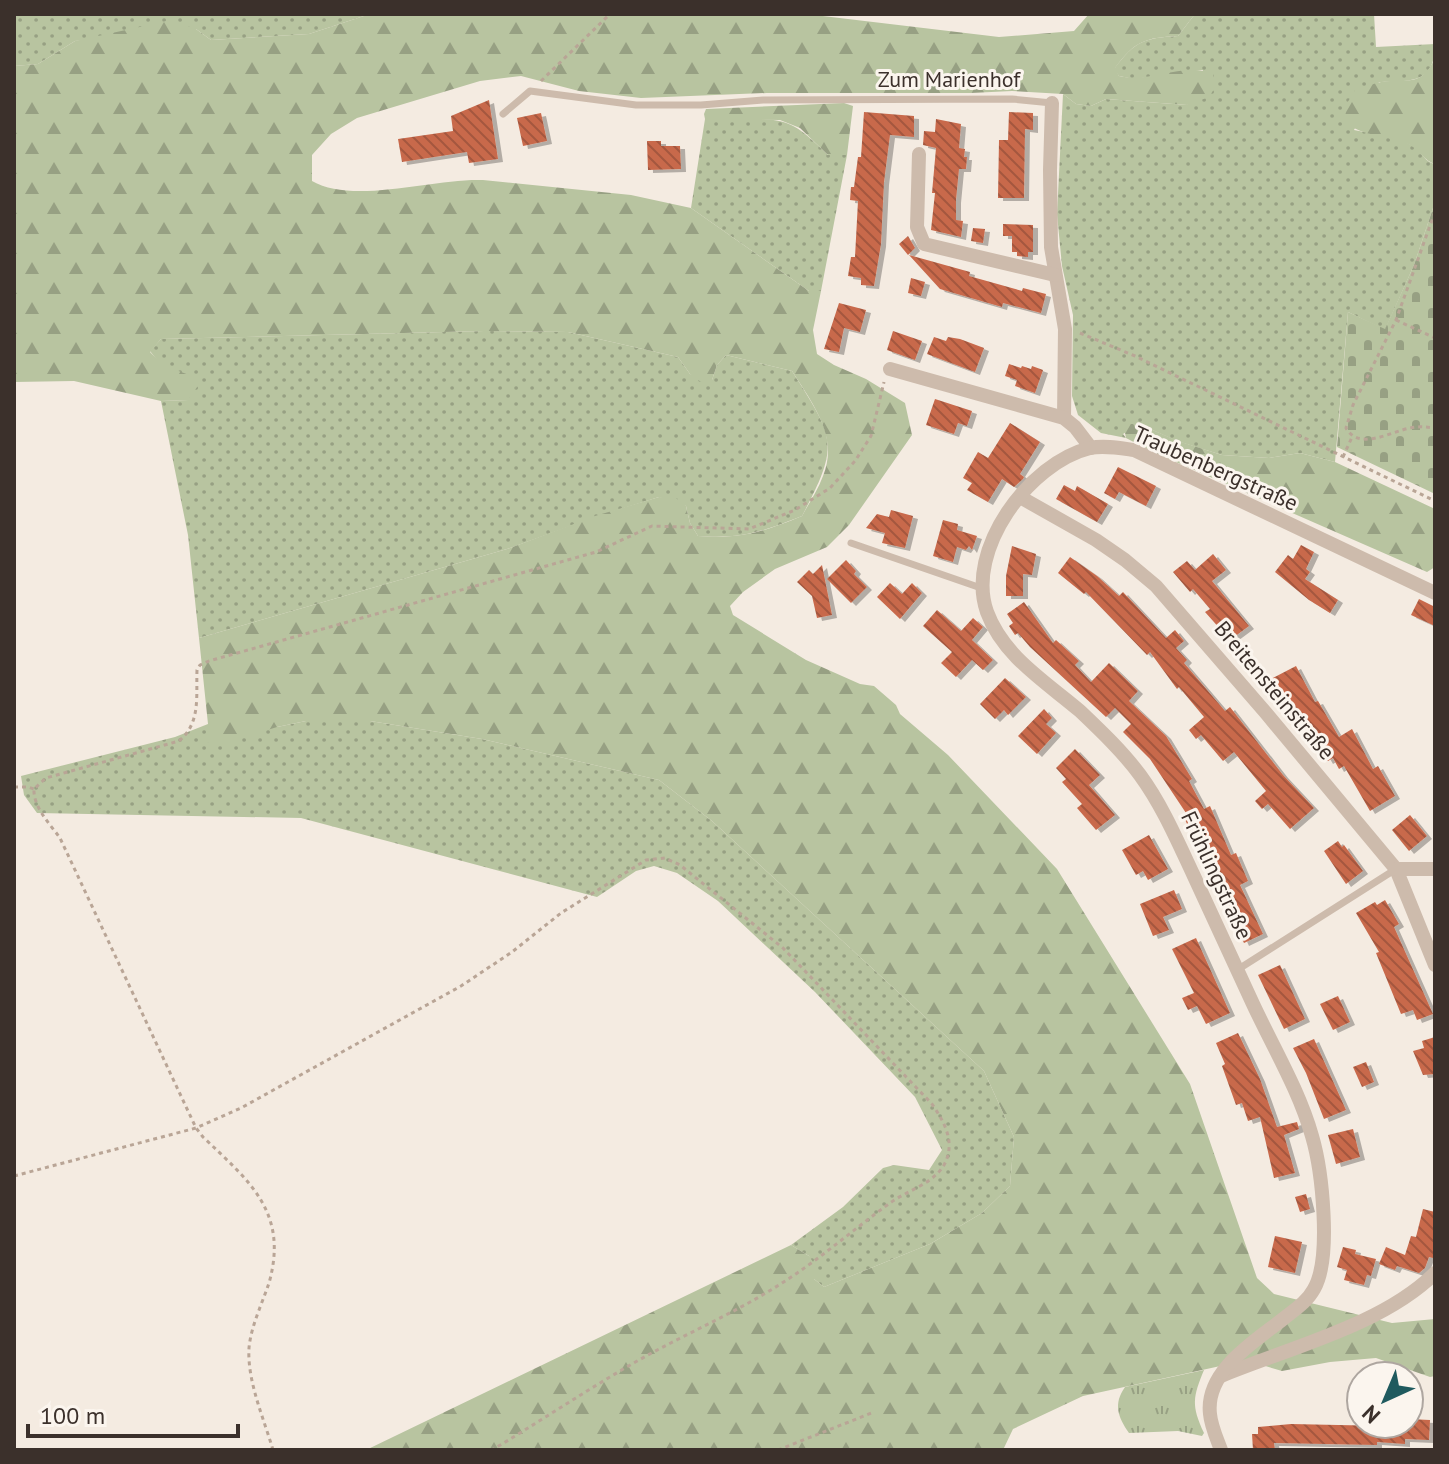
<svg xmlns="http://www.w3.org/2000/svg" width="1449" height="1464" viewBox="0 0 1449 1464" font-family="'PT Sans',sans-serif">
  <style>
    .grass { fill: url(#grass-dots) }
    .forest { fill: url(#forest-firs) }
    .cemetery { fill: url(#cemetery-stones) }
    .park { fill: url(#park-tufts) }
    .building { fill: url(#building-back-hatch); filter: url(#shadow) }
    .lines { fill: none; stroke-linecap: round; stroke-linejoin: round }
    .path { stroke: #b9a596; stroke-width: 3; stroke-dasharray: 4 4; stroke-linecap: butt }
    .lane { stroke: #cdbbac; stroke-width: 7 }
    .street { stroke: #cdbbac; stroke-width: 14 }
    .labels { text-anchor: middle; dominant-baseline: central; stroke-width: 6; stroke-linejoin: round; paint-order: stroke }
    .street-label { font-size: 22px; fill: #3b302b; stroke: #fbf5ee }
  </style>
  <defs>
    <pattern id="grass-dots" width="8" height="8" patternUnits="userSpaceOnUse" patternTransform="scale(2)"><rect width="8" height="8" fill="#b8c4a0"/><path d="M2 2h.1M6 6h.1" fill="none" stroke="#97a083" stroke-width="1.8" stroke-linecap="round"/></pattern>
    <pattern id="forest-firs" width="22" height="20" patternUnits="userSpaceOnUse" patternTransform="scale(2)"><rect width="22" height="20" fill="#b8c4a0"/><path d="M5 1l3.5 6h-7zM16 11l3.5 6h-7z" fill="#97a083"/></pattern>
    <pattern id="cemetery-stones" width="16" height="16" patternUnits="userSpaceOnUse" patternTransform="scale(2)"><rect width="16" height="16" fill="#b8c4a0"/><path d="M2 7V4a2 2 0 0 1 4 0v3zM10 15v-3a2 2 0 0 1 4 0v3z" fill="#97a083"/></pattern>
    <pattern id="park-tufts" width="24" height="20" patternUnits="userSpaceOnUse" patternTransform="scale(2)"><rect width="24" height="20" fill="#b8c4a0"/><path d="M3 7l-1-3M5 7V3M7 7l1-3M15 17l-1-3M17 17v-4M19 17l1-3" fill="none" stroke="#97a083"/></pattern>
    <pattern id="building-back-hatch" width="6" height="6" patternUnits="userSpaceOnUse" patternTransform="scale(2)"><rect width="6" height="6" fill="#c8694b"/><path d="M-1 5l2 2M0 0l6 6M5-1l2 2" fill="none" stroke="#a4573f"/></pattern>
    <filter id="shadow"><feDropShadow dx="5" dy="3" stdDeviation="0" flood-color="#0004"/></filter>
  </defs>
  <rect width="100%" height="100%" fill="#f4ebe1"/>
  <g class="grass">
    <polygon points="14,14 370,14 309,34 211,40 196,29 75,41 38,64 14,66"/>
    <path d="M1195,14H1374L1376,47L1435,44C1435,84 1411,81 1379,82L1354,130C1374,134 1399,136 1416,148C1423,154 1425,162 1435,164V202L1414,265L1385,330L1348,312L1335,462L1300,453L1269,458L1222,455L1177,441L1139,424L1123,434L1126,438L1101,433L1078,415L1072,396L1073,315L1062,266L1057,214L1063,94L1076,104L1091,106L1106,99L1187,105L1203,70L1134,79L1119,76L1114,69C1135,41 1144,38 1178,36Z"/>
    <path d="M738,118C789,120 791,119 828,155H847L821,291H809L691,208L705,119Z"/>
    <path d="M484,331L568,332L678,357L690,374L712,380L717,365L726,355L792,371C835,439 840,444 802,516C762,532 741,539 698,536L690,523L686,506L659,497L595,517L507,549L199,638L188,535L161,401L188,400L150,351L161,339Z"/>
    <polygon points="306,721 370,721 482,739 659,780 712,821 984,1071 1014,1137 1010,1186 982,1213 930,1244 824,1287 814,1279 809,1256 791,1245 843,1207 883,1168 894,1165 929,1170 942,1150 915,1097 815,992 718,901 677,873 654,866 636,871 597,897 301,818 37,813 24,795 21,776 175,737 208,724 277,727"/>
  </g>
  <g class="forest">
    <path d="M370,14H806L999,37L1074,31L1089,14H1195L1178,36C1144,38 1135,41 1115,68L1119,76C1150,84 1183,61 1213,74L1216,86L1209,97L1187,105L1106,99L1091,106L1076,104L1063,94L1012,91L971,93H767L641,98L579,91L521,76L480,81L357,118L331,134L312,155V181C353,205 435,178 483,180L631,195L691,208L809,291H821L813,330L817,354L834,365L866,379L905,403L912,435L849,525L827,547L775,569L743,592L730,606L733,615L806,660L860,684L874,686L896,705L900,714L948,755L1057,869L1190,1084L1257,1278L1274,1294L1392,1323L1435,1319V1376L1430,1377L1376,1358L1330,1362L1282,1371L1252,1362L1225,1365L1083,1396L1013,1429L1003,1450H366L791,1245L809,1256L817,1268L814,1279L824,1287L930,1244L982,1213L1010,1186L1014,1137L984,1071L712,821L659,780L482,739L370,721H306L277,727L227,743L205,742L208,724L199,638L507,549L595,516L659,497L676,498L686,506L690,523L698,536C741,539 763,532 802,516C809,503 818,490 823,476C839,437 813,404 792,371L726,355L717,365L712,380L701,382L690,374L678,357L568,332L484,331L161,339L150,352L163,365L202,380L188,400L161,401L74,381L14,382V66L38,64L75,41L172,20L196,29L211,40L309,34Z"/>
    <path d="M1435,58V164C1424,161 1420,150 1410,145C1389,135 1362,137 1345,122L1346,105L1355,90C1363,87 1372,84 1381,82C1408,78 1421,88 1435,58Z"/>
    <polygon points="844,103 853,106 847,155 828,155 800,128 780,120 705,119 704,114 706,109"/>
    <polygon points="1128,424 1139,424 1178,441 1222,455 1269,458 1300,453 1335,462 1435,509 1435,567 1427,572 1153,452 1126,438 1124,428"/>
  </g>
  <polygon class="cemetery" points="1435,202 1435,494 1337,447 1348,312 1385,329 1414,265"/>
  <path class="park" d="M1204,1370C1193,1397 1191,1405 1204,1433L1202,1436L1178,1431L1129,1433C1118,1417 1113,1404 1125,1387Z"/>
  <g class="building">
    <polygon points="489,100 498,159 469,163 467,152 402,162 398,139 453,131 451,116"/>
    <polygon points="864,112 914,116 914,137 890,135 884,182 881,244 874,286 861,285 861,278 848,276 851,257 855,257 858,201 850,200 851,187 854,187 858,157 861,157"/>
    <polygon points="1009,112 1033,113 1033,130 1025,129 1024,198 998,198 999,140 1008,140"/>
    <polygon points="541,113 547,141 523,146 517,118"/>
    <polygon points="936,119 961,124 959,148 965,149 964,157 967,157 966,169 959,169 956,200 956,220 963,221 961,237 931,230 935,193 932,193 936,148 923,145 924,131 935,132"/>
    <polygon points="647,141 661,141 661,146 680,146 681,169 648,170"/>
    <polygon points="1003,224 1033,225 1033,252 1028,252 1028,257 1017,256 1017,252 1012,252 1012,236 1003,236"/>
    <polygon points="973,228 985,229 983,243 971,241"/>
    <polygon points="908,236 915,248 908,255 899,244"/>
    <polygon points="909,255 970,272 969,276 1022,291 1023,288 1046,294 1041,313 1003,303 1002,307 940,289"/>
    <polygon points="911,278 925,282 921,296 908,293"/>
    <polygon points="839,303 866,310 860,332 844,328 839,352 824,349"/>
    <polygon points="893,331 922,341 915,360 887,350"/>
    <polygon points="934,337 946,341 948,337 960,339 984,348 975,372 927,354"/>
    <polygon points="1009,364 1021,368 1022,366 1031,369 1032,366 1043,370 1035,393 1015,386 1017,380 1005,376"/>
    <polygon points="935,399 972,411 967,426 958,423 954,434 926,425"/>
    <polygon points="1010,423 1040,442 1020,474 1024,477 1023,479 1014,487 1002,479 988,502 967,490 972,483 963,478 978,452 988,458"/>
    <polygon points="1118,467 1156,486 1146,506 1119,492 1115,499 1104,493"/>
    <polygon points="1064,485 1075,491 1077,486 1108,504 1097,522 1056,499"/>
    <polygon points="891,510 913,516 905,548 882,543 885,533 866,528 877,514 889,517"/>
    <polygon points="943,520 958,524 957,530 977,536 972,550 969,546 966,550 957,547 953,562 933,556"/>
    <polygon points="1301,545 1314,552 1306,569 1310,572 1305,579 1338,600 1330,613 1309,600 1275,572 1288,555 1293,559"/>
    <polygon points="1012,546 1036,554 1032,575 1023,574 1023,596 1006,596 1006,576"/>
    <polygon points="1213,554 1226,570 1212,581 1249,626 1230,640 1205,612 1210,609 1193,589 1190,592 1173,572 1187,561 1195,570"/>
    <polygon points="1070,557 1097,576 1119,596 1123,592 1166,638 1175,630 1184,641 1176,648 1187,660 1184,663 1225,711 1230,707 1283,775 1314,808 1290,829 1268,804 1262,809 1255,801 1266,791 1234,752 1223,761 1201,735 1196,739 1189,730 1204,717 1179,687 1177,689 1150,652 1147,655 1086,592 1084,594 1058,573"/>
    <polygon points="846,560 856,571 854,574 867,587 851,603 827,579"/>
    <polygon points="822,565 832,615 817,618 812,596 797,582 809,570 813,574"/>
    <polygon points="890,583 902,594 912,583 922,593 900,619 877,597"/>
    <polygon points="1419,599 1435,607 1435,626 1411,615"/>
    <polygon points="1024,602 1053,643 1056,640 1079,661 1075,665 1091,682 1109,663 1138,691 1129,701 1166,736 1192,779 1189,781 1204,809 1210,806 1231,855 1236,853 1248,881 1240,885 1263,934 1244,943 1200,846 1197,847 1184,817 1188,816 1150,759 1123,732 1131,724 1115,708 1106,717 1030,647 1018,633 1015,635 1009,626 1013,623 1007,614"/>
    <polygon points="937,610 961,631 973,618 983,627 972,640 993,660 983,670 972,660 956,677 941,663 952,652 923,626"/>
    <polygon points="1296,666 1315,702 1318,701 1339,737 1352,729 1373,769 1378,766 1395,796 1370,811 1344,766 1339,769 1333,758 1328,761 1313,735 1311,736 1306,731 1289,702 1282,706 1269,680"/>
    <polygon points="1005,678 1026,697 1008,715 1004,710 995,719 980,704"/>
    <polygon points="1044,709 1052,718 1046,724 1056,733 1037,754 1018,736"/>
    <polygon points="1075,749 1100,775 1089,785 1115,815 1096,830 1077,808 1082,804 1062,782 1066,779 1056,768"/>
    <polygon points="1410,815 1427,836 1409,851 1392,830"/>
    <polygon points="1149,835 1168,869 1148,880 1143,871 1136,875 1122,850"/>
    <polygon points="1338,841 1342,847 1344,845 1363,871 1346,884 1324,851"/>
    <polygon points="1174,890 1182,909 1163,917 1169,930 1153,936 1140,904"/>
    <polygon points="1385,900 1399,924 1394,927 1433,1014 1417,1020 1413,1010 1401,1014 1376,953 1379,952 1356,913 1375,902 1377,905"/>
    <polygon points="1196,938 1230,1013 1206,1024 1197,1006 1188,1010 1182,998 1194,993 1172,949"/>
    <polygon points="1280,965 1305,1019 1284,1029 1258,975"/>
    <polygon points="1338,996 1350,1022 1333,1030 1320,1004"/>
    <polygon points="1238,1033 1260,1079 1277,1127 1297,1122 1299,1129 1284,1135 1295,1173 1274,1178 1260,1117 1248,1121 1242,1103 1236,1105 1222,1066 1225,1064 1216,1043"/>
    <polygon points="1435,1037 1435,1074 1423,1075 1413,1051 1424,1048 1422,1041"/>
    <polygon points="1314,1039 1346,1110 1324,1119 1306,1073 1293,1048"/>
    <polygon points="1366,1062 1374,1082 1362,1087 1353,1067"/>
    <polygon points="1353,1129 1360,1157 1336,1164 1328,1135"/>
    <polygon points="1306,1194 1310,1209 1300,1212 1295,1197"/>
    <polygon points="1423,1209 1435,1212 1435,1250 1433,1258 1429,1257 1425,1268 1419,1273 1397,1266 1395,1270 1379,1264 1386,1247 1405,1255 1411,1236 1416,1237"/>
    <polygon points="1275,1236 1302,1242 1295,1273 1268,1267"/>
    <polygon points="1343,1247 1356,1250 1355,1254 1376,1259 1371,1276 1367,1275 1364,1285 1344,1280 1347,1270 1337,1267"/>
    <polygon points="1409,1419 1430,1420 1429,1440 1405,1439 1405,1444 1377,1442 1377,1445 1274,1443 1275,1450 1253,1450 1252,1434 1258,1434 1258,1427 1291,1424 1386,1426 1386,1424 1409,1424"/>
  </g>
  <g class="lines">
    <g class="path">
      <polyline points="541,81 610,14"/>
      <path d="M1435,212L1396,320L1353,405L1346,428C1359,451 1390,432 1410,428C1419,426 1426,427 1435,428"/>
      <polyline points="1396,320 1435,338"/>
      <polyline points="1080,333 1135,356 1435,501"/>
      <polyline points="1343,457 1352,437"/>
      <polyline points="14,787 28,787 34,789"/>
      <path d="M14,1176L196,1128L241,1108L461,986L512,952L561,913L646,860L665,858L680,865L783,948L932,1104C945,1123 956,1143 944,1165C933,1184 906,1191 890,1203C854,1229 820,1259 782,1283C734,1314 682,1335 632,1364C585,1391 539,1422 492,1450"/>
      <path d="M273,1450C264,1419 247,1381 249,1348C251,1326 262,1304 269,1283C289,1212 249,1181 203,1137L196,1128L60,838C50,824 33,807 34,789L46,778L179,741C201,723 196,696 197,670L200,665L209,661L596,552L652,526L749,529L795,510L830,488L855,461L871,436L884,382"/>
      <polyline points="778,1450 874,1412"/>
    </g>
    <g class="lane">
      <polyline points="503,114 530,91 636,105 701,105 763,100 1012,99 1052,103"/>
      <polyline points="851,543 981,588"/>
      <polyline points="1237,970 1396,869"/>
    </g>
    <g class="street">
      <polyline points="1052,103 1050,170 1051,247 1065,329 1064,418"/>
      <polyline points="919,154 917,227 924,244 1055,275"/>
      <polyline points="890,369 1064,418 1075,427 1091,448"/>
      <polyline points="1020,497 1096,540 1125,560 1156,586 1266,713 1396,869 1435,965"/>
      <polyline points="1396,869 1435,869"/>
      <path d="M1221,1376C1288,1348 1383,1325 1435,1273"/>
      <path d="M1221,1450C1217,1439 1211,1426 1210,1414C1205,1371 1254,1342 1283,1319C1294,1310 1307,1302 1314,1289C1332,1258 1322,1170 1312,1136C1299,1090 1273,1047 1253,1004C1233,961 1213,917 1193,874C1177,840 1162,805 1140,775C1123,752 1101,731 1080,711C1046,682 1003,656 987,612C965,550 1029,463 1090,448C1104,445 1120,448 1134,450L1435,593"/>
    </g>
  </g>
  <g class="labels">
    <g class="street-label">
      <text x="949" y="79">Zum Marienhof</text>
      <text transform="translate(1216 468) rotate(24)">Traubenbergstraße</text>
      <text transform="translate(1275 690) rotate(50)">Breitensteinstraße</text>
      <text transform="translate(1217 875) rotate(65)">Frühlingstraße</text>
    </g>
  </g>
  <rect width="1449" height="1464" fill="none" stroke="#3b302b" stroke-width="32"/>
  <g transform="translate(1385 1400) rotate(224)"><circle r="38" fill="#fbf5ee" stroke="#aea6a0" stroke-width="2"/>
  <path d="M0-6L14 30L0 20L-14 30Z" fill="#1f5a5e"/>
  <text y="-12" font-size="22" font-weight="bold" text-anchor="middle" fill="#3b302b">N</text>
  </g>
  <path d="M28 1424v12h210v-12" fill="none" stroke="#3b302b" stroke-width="4"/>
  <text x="40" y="1424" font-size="24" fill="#3b302b" stroke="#fbf5ee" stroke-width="6" paint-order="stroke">100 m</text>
</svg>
